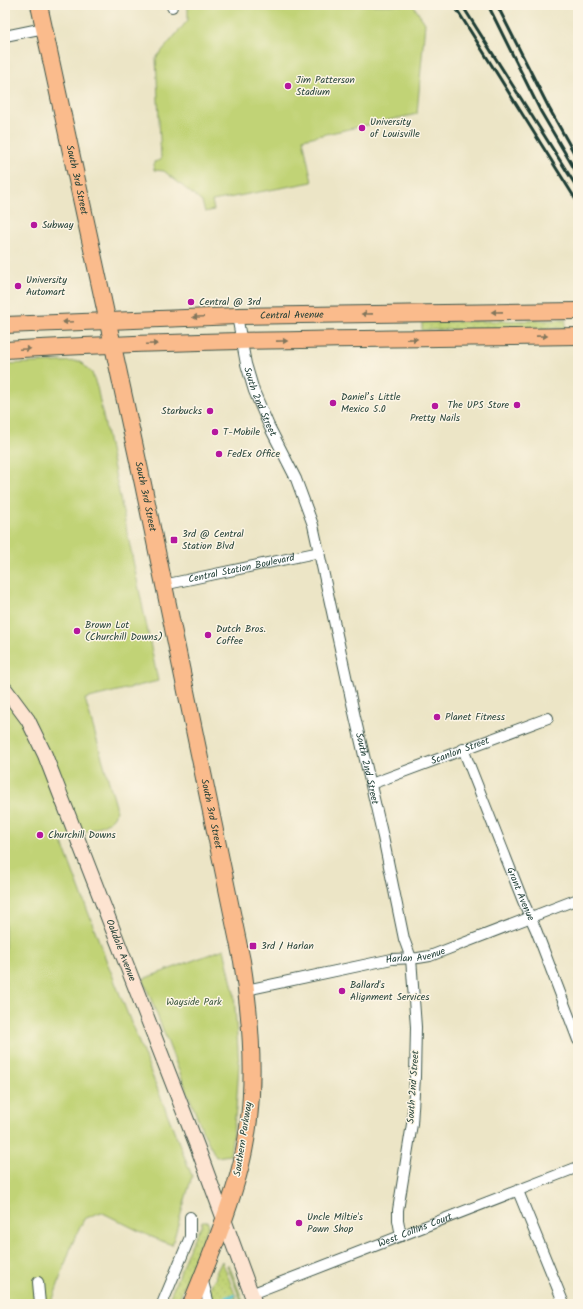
<svg xmlns="http://www.w3.org/2000/svg" width="583" height="1309" viewBox="0 0 583 1309" font-family="Kalam,sans-serif">
  <style>
    .grass { fill: url(#grass-dots); stroke: #708855 }
    .park { fill: #c1d376; stroke: #708855 }
    .lines { fill: none; stroke-linecap: round; stroke-linejoin: round }
    .stream { stroke: #59c5d2; stroke-width: 4 }
    .minor-casing { stroke: #3e564a; stroke-width: 12 }
    .secondary-casing { stroke: #3e564a; stroke-width: 16 }
    .primary-casing { stroke: #3e564a; stroke-width: 18 }
    .minor { stroke: #fff; stroke-width: 10 }
    .secondary { stroke: #fde4d1; stroke-width: 14 }
    .primary { stroke: #fabb8c; stroke-width: 16 }
    .rail { stroke: #1f3d34; stroke-width: 3 }
    .oneway { fill: #82765c }
    .poi-dot { fill: #b5179e; stroke: #fcf5e5; stroke-width: 1.5 }
    .labels { text-anchor: middle; dominant-baseline: central; stroke-width: 3; stroke-linejoin: round; paint-order: stroke }
    .poi-label { font-size: 10px; fill: #1f3d34; stroke: #fcf5e5; text-anchor: start }
    .street-label { font-size: 10px; fill: #1f3d34; stroke: #fcf5e5 }
    .park-label { font-size: 10px; fill: #3f5b41; stroke: #fcf5e5 }
  </style>
  <defs>
    <pattern id="grass-dots" width="8" height="8" patternUnits="userSpaceOnUse"><rect width="8" height="8" fill="#c1d376"/><path d="M2 2h.1M6 6h.1" fill="none" stroke="#a5b667" stroke-width="1.8" stroke-linecap="round"/></pattern>
  </defs>
  <rect width="100%" height="100%" fill="#fcf5e5"/>
  <filter id="ink" filterUnits="userSpaceOnUse"><feTurbulence type="fractalNoise" baseFrequency=".025" numOctaves="2"/><feDisplacementMap in="SourceGraphic" scale="8" xChannelSelector="R" yChannelSelector="G"/><feConvolveMatrix kernelMatrix="1 2 1 2 8 2 1 2 1" color-interpolation-filters="sRGB"/></filter>
  <filter id="wash" filterUnits="userSpaceOnUse"><feTurbulence type="fractalNoise" baseFrequency=".012" numOctaves="4" result="noise"/><feDisplacementMap in="SourceGraphic" scale="16" xChannelSelector="R" yChannelSelector="G"/><feGaussianBlur stdDeviation="0.9" result="paint"/><feColorMatrix in="noise" values="0 0 0 0 0 0 0 0 0 0 0 0 0 0 0 0 0 1.4 0 .05"/><feComposite in="paint" operator="in"/></filter>
  <g filter="url(#wash)">
    <rect width="100%" height="100%" fill="#ece5c6"/>
    <g class="grass">
      <polygon points="566,320 565,328 422,330 422,322"/>
      <polygon points="202,1221 207,1221 209,1225 177,1304 167,1304 192,1241 201,1226"/>
      <path d="M222,1261L238,1302L233,1304H213C210,1293 207,1287 216,1278L215,1275Z"/>
      <polygon points="227,1265 229,1265 244,1304 242,1304"/>
    </g>
    <g class="park">
      <polygon points="188,5 413,5 425,23 417,114 303,139 312,182 212,201 214,210 205,212 202,202 164,171 154,170 154,162 161,160 156,58 188,20"/>
      <path d="M80,361L92,373L97,387L158,681L85,699L116,806C116,810 116,814 113,818C103,829 75,833 61,840L105,957L192,1176L172,1245L147,1235L101,1212L84,1219L72,1244L52,1302L48,1304H5V364Z"/>
      <polygon points="224,949 234,993 239,1065 236,1109 230,1155 216,1157 203,1132 143,979"/>
    </g>
    <g class="lines">
      <polyline class="stream" points="222,1304 226,1298 233,1296"/>
    </g>
  </g>
  <g filter="url(#ink)">
    <g class="lines">
      <g class="minor-casing">
        <g id="minor">
          <polyline points="172,5 172,7"/>
          <polyline points="5,36 44,28"/>
          <path id="s1" d="M237,316L246,364L254,391L269,426L296,479L313,525L355,717L383,837L404,939L411,958L416,1027L415,1077L412,1124L398,1210V1220L401,1236"/>
          <path id="s2" d="M163,585L320,552"/>
          <path id="s3" d="M463,749L523,901L536,930L578,1040"/>
          <path id="s4" d="M371,784L548,718"/>
          <path id="s5" d="M246,990L392,959L418,958L430,956L578,899"/>
          <polyline points="518,1191 564,1304"/>
          <polyline points="202,1278 209,1304"/>
          <polyline points="38,1282 40,1304"/>
          <path id="s6" d="M251,1294L578,1167"/>
          <polyline points="162,1304 190,1237 190,1217"/>
        </g>
      </g>
      <g class="secondary-casing">
        <g id="secondary">
          <path id="s7" d="M5,689L28,720L45,755L197,1146L255,1304"/>
        </g>
      </g>
      <g class="primary-casing">
        <g id="primary">
          <path id="s8" d="M39,5L143,484L242,961C253,1032 258,1106 238,1176C226,1219 208,1262 191,1304"/>
          <path id="s9" d="M5,325L237,316L578,311"/>
          <path d="M5,350C196,339 387,339 578,336"/>
        </g>
      </g>
      <use href="#minor" class="minor"/>
      <use href="#secondary" class="secondary"/>
      <use href="#primary" class="primary"/>
      <g class="rail">
        <polyline points="454,5 578,203"/>
        <polyline points="462,5 578,189"/>
        <polyline points="488,5 541,112 578,175"/>
        <polyline points="497,5 549,108 578,160"/>
      </g>
    </g>
    <defs><path id="oneway-solid" d="M-6-.8H1V-3.2L6.5 0L1 3.2V.8H-6Z"/></defs>
    <g class="oneway">
      <use href="#oneway-solid" transform="translate(497 312) rotate(179)"/>
      <use href="#oneway-solid" transform="translate(367 314) rotate(179)"/>
      <use href="#oneway-solid" transform="translate(198 317) rotate(178)"/>
      <use href="#oneway-solid" transform="translate(68 322) rotate(178)"/>
      <use href="#oneway-solid" transform="translate(542 336) rotate(-1)"/>
      <use href="#oneway-solid" transform="translate(412 339) rotate(-1)"/>
      <use href="#oneway-solid" transform="translate(282 341) rotate(-1)"/>
      <use href="#oneway-solid" transform="translate(152 344) rotate(-2)"/>
      <use href="#oneway-solid" transform="translate(25 349) rotate(-3)"/>
    </g>
  </g>
  <g class="poi-dot">
    <circle cx="288" cy="86" r="4"/>
    <circle cx="362" cy="128" r="4"/>
    <circle cx="34" cy="225" r="4"/>
    <circle cx="18" cy="286" r="4"/>
    <circle cx="191" cy="302" r="4"/>
    <circle cx="333" cy="403" r="4"/>
    <circle cx="517" cy="405" r="4"/>
    <circle cx="435" cy="406" r="4"/>
    <circle cx="210" cy="411" r="4"/>
    <circle cx="215" cy="432" r="4"/>
    <circle cx="219" cy="454" r="4"/>
    <rect x="170" y="536" width="8" height="8" rx="2"/>
    <circle cx="77" cy="631" r="4"/>
    <circle cx="208" cy="635" r="4"/>
    <circle cx="437" cy="717" r="4"/>
    <circle cx="40" cy="835" r="4"/>
    <rect x="249" y="942" width="8" height="8" rx="2"/>
    <circle cx="342" cy="991" r="4"/>
    <circle cx="299" cy="1223" r="4"/>
  </g>
  <g class="labels">
    <g class="poi-label">
      <text x="296" y="80">Jim Patterson<tspan x="296" dy="12">Stadium</tspan></text>
      <text x="370" y="122">University<tspan x="370" dy="12">of Louisville</tspan></text>
      <text x="42" y="225">Subway</text>
      <text x="26" y="280">University<tspan x="26" dy="12">Automart</tspan></text>
      <text x="199" y="302">Central @ 3rd</text>
      <text x="341" y="397">Daniel’s Little<tspan x="341" dy="12">Mexico 5.0</tspan></text>
      <text x="509" y="405" text-anchor="end">The UPS Store</text>
      <text x="202" y="411" text-anchor="end">Starbucks</text>
      <text x="435" y="418" text-anchor="middle">Pretty Nails</text>
      <text x="223" y="432">T-Mobile</text>
      <text x="227" y="454">FedEx Office</text>
      <text x="182" y="534">3rd @ Central<tspan x="182" dy="12">Station Blvd</tspan></text>
      <text x="85" y="625">Brown Lot<tspan x="85" dy="12">(Churchill Downs)</tspan></text>
      <text x="216" y="629">Dutch Bros.<tspan x="216" dy="12">Coffee</tspan></text>
      <text x="445" y="717">Planet Fitness</text>
      <text x="48" y="835">Churchill Downs</text>
      <text x="261" y="946">3rd / Harlan</text>
      <text x="350" y="985">Ballard's<tspan x="350" dy="12">Alignment Services</tspan></text>
      <text x="307" y="1217">Uncle Miltie's<tspan x="307" dy="12">Pawn Shop</tspan></text>
    </g>
    <g class="street-label">
      <text stroke="none"><textPath href="#s8" startOffset="179">South 3rd Street</textPath></text>
      <text stroke="none"><textPath href="#s9" startOffset="287">Central Avenue</textPath></text>
      <text stroke="none"><textPath href="#s1" startOffset="89">South 2nd Street</textPath></text>
      <text stroke="none"><textPath href="#s8" startOffset="503">South 3rd Street</textPath></text>
      <text stroke="none"><textPath href="#s2" startOffset="80">Central Station Boulevard</textPath></text>
      <text stroke="none"><textPath href="#s4" startOffset="95">Scanlon Street</textPath></text>
      <text stroke="none"><textPath href="#s1" startOffset="473">South 2nd Street</textPath></text>
      <text stroke="none"><textPath href="#s8" startOffset="827">South 3rd Street</textPath></text>
      <text stroke="none"><textPath href="#s3" startOffset="156">Grant Avenue</textPath></text>
      <text stroke="none"><textPath href="#s7" startOffset="287">Oakdale Avenue</textPath></text>
      <text stroke="none"><textPath href="#s5" startOffset="173">Harlan Avenue</textPath></text>
      <text transform="translate(413 1087) rotate(-86)">South 2nd Street</text>
      <text transform="translate(243 1139) rotate(-81)">Southern Parkway</text>
      <text stroke="none"><textPath href="#s6" startOffset="176">West Collins Court</textPath></text>
    </g>
    <g class="park-label">
      <text x="194" y="1002">Wayside Park</text>
    </g>
  </g>
  <rect width="583" height="1309" fill="none" stroke="#fcf5e5" stroke-width="20"/>
</svg>
